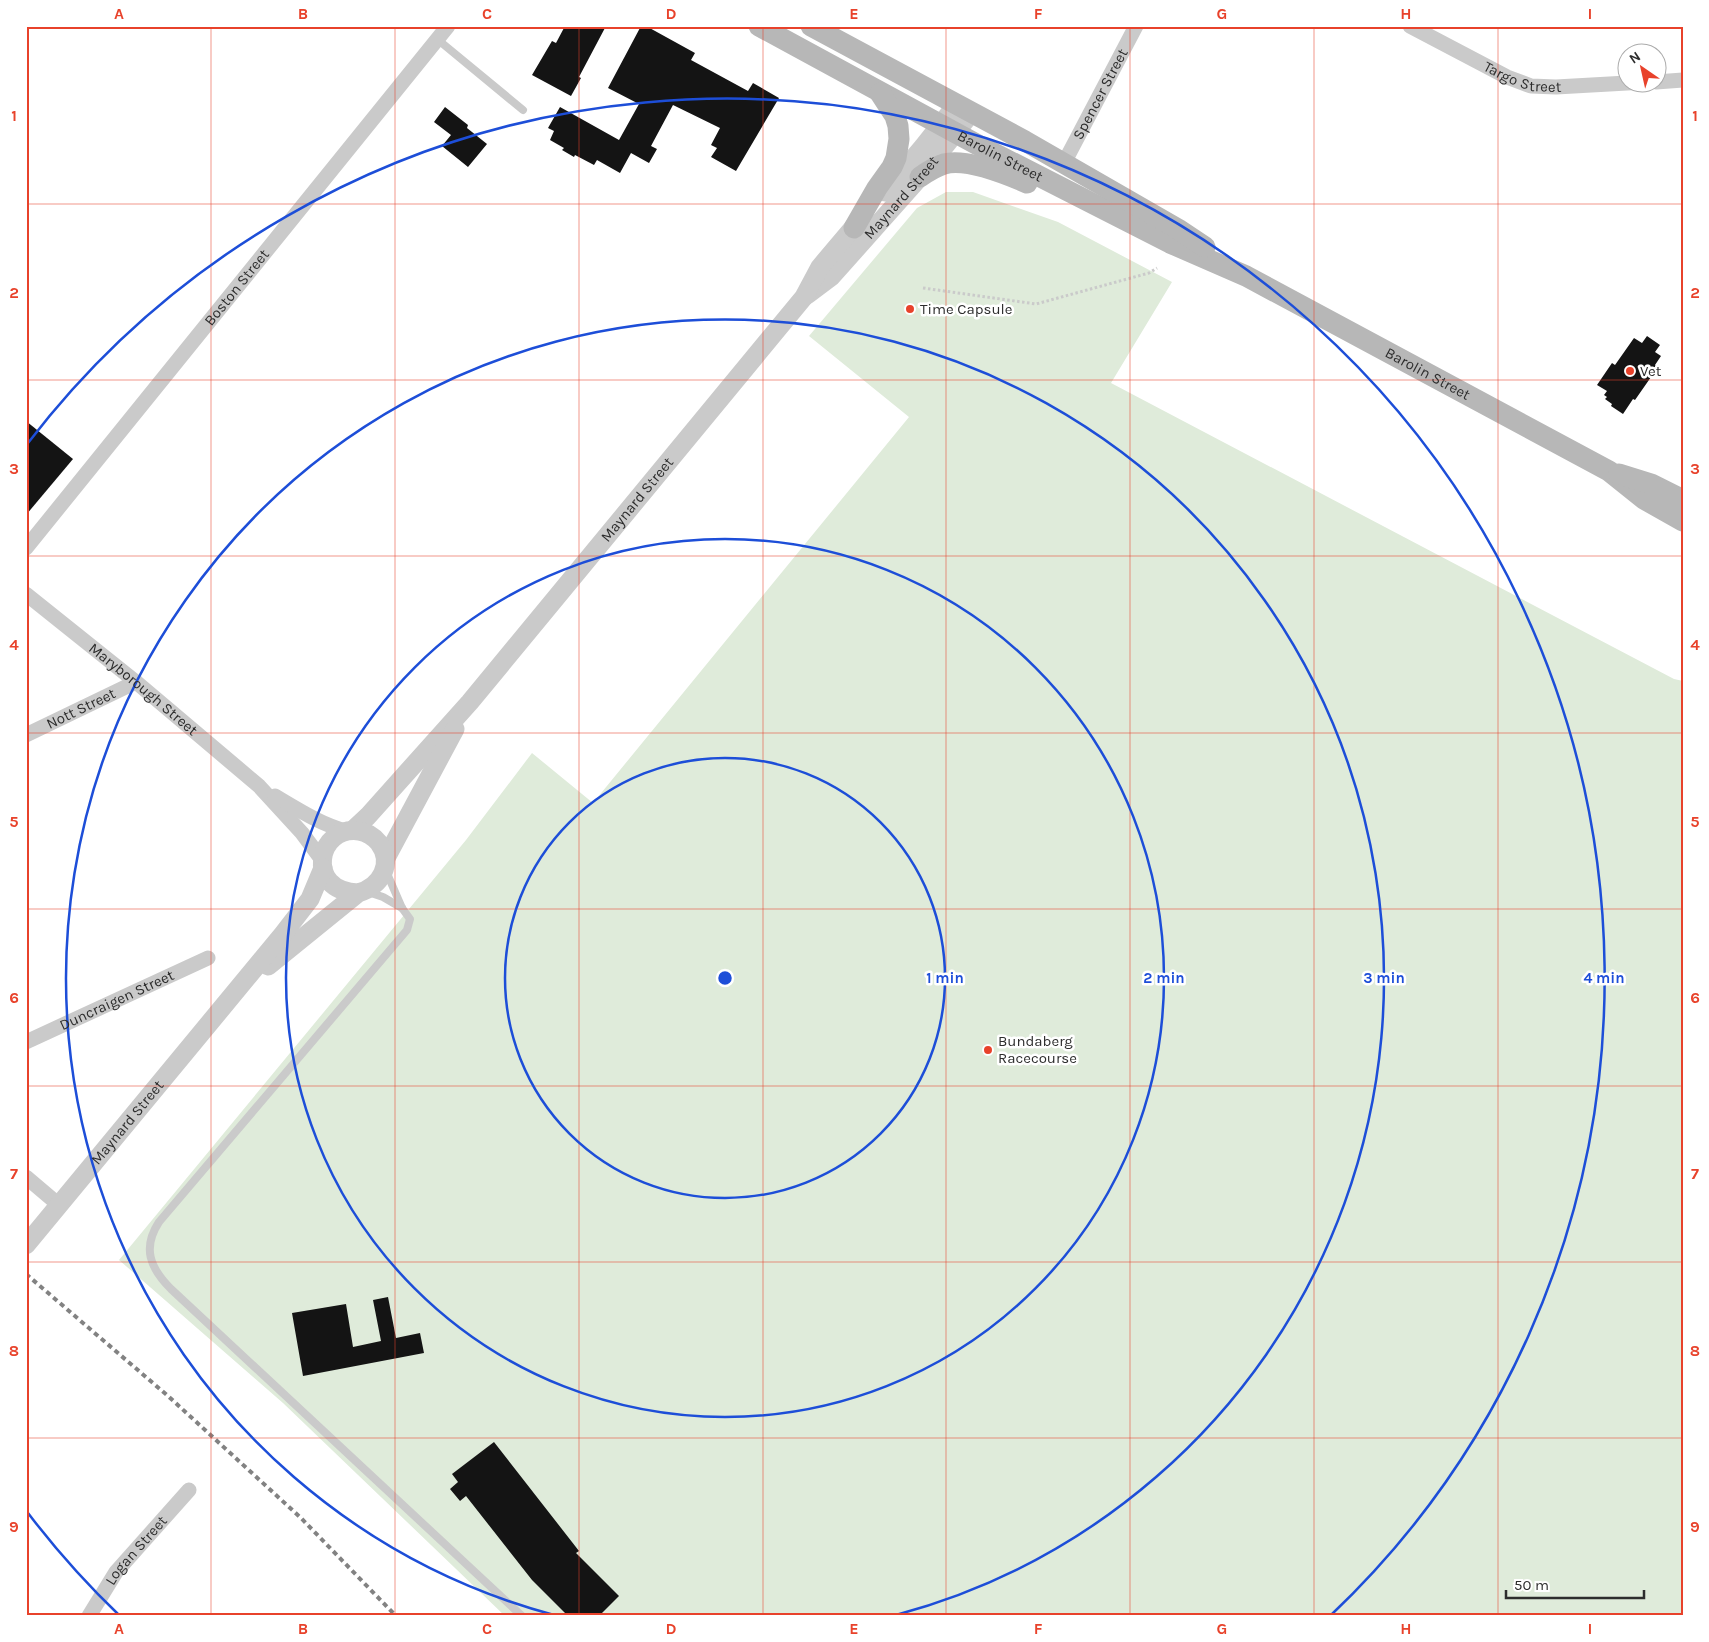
<svg xmlns="http://www.w3.org/2000/svg" width="1709" height="1642" viewBox="0 0 1709 1642" font-family="Karla,sans-serif">
  <style>
    .green { fill: #dfebda }
    .building { fill: #141414 }
    .lines { fill: none; stroke-linecap: round; stroke-linejoin: round }
    .path { stroke: #cacaca; stroke-width: 3; stroke-dasharray: 2.5 2.5; stroke-linecap: butt }
    .service { stroke: #cacaca; stroke-width: 8 }
    .minor { stroke: #cacaca; stroke-width: 15 }
    .tertiary { stroke: #cacaca; stroke-width: 19 }
    .secondary { stroke: #b7b7b7; stroke-width: 21 }
    .rail { stroke: #828282; stroke-width: 4; stroke-dasharray: 5 4; stroke-linecap: butt }
    .grid { fill: none; stroke: #e8422b; stroke-width: 1; stroke-opacity: 0.55 }
    .ring { fill: none; stroke: #1d4ed8; stroke-width: 2.5 }
    .poi-dot { fill: #e8422b; stroke: #fff; stroke-width: 2 }
    .labels { text-anchor: middle; dominant-baseline: central; stroke-width: 5; stroke-linejoin: round; paint-order: stroke }
    .street-label { font-size: 15px; fill: #2d2d2d; stroke: #fff }
    .poi-label { font-size: 15px; fill: #2d2d2d; stroke: #fff; text-anchor: start }
    .centre { fill: #1d4ed8; stroke: #fff; stroke-width: 2.5 }
    .ring-label { font-size: 15px; text-anchor: middle; font-weight: bold; fill: #1d4ed8; stroke: #fff; stroke-width: 5; stroke-linejoin: round; paint-order: stroke }
    .neatline { fill: none; stroke: #e8422b; stroke-width: 2 }
    .grid-label { font-size: 16px; text-anchor: middle; font-weight: bold; fill: #e8422b }
  </style>
  <rect width="100%" height="100%" fill="#fff"/>
  <polygon class="green" points="946,192 973,192 1058,222 1172,282 1111,383 1674,679 1683,681 1683,1616 505,1616 283,1403 119,1260 466,840 532,753 593,803 909,417 809,336 917,208"/>
  <g class="building">
    <polygon points="565,26 606,26 579,77 581,78 571,96 532,75 552,41 556,43"/>
    <polygon points="641,26 646,26 695,53 691,60 748,91 753,83 779,98 736,171 711,157 717,148 711,145 720,128 673,105 651,146 657,149 649,163 631,153 620,173 597,160 594,165 575,155 574,157 562,150 564,148 550,140 554,131 548,128 560,107 619,140 639,104 608,88"/>
    <polygon points="445,107 468,125 467,128 487,144 468,167 442,146 451,135 434,122"/>
    <polygon points="1647,336 1660,345 1655,352 1661,356 1655,365 1658,367 1635,400 1633,399 1623,414 1611,406 1612,404 1605,399 1607,397 1604,395 1607,391 1597,385 1612,363 1615,365 1634,338 1642,343"/>
    <polygon points="26,421 73,459 26,515"/>
    <polygon points="388,1297 396,1338 420,1333 424,1353 303,1376 292,1313 346,1304 353,1347 381,1341 373,1300"/>
    <polygon points="494,1442 579,1551 576,1553 619,1596 599,1616 568,1616 532,1580 466,1496 460,1501 450,1489 458,1482 452,1474"/>
  </g>
  <g class="lines">
    <polyline class="path" points="923,288 1036,304 1149,273 1157,268"/>
    <g class="service">
      <polyline points="437,39 523,110"/>
      <path d="M386,871L402,908L410,919L407,930L159,1222C142,1248 150,1268 171,1289L522,1616"/>
      <polyline points="368,892 383,897 402,908"/>
    </g>
    <g class="minor">
      <path id="s1" d="M1410,26L1507,77L1531,86L1556,87L1645,82"/>
      <polyline points="1656,82 1683,80"/>
      <path id="s2" d="M1064,163L1136,26"/>
      <path id="s3" d="M26,548L448,26"/>
      <path id="s4" d="M26,594L136,682L259,786L302,833L322,860"/>
      <path id="s5" d="M26,735L136,682"/>
      <path d="M275,796C299,810 320,824 346,831"/>
      <path id="s6" d="M26,1042L208,958"/>
      <polyline points="26,1177 59,1205"/>
      <path id="s7" d="M89,1616L116,1572L189,1490"/>
    </g>
    <g class="tertiary">
      <polyline points="885,192 923,147 957,104"/>
      <path id="s8" d="M807,295L831,277L920,177L972,112"/>
      <path id="s9" d="M353,830L368,816L470,702L804,297L820,267L863,216"/>
      <polyline points="386,858 455,729"/>
      <path d="M268,966L358,893C381,887 394,863 379,843C374,837 367,832 359,831C317,825 304,891 358,893"/>
      <path id="s10" d="M26,1245L283,934L310,899L323,868"/>
    </g>
    <g class="secondary">
      <path id="s11" d="M759,26L978,145L1170,243L1246,276L1609,471L1644,499L1683,521"/>
      <polyline points="811,26 1025,141 1178,229 1205,247"/>
      <path d="M920,177C927,172 935,167 944,164C966,158 1006,174 1027,183"/>
      <polyline points="854,228 877,188 892,167 896,158 899,139 898,126 895,116 880,93"/>
      <polyline points="1619,474 1651,484 1683,500"/>
    </g>
    <polyline class="rail" points="26,1274 168,1396 301,1518 396,1616"/>
  </g>
  <path class="grid" d="M211,26V1616M395,26V1616M579,26V1616M763,26V1616M946,26V1616M1130,26V1616M1314,26V1616M1498,26V1616M26,204H1683M26,380H1683M26,556H1683M26,733H1683M26,909H1683M26,1086H1683M26,1262H1683M26,1438H1683"/>
  <g class="ring">
    <circle cx="725" cy="978" r="220"/>
    <circle cx="725" cy="978" r="439"/>
    <path d="M554 1615A659 659 0 1 1 896 1615"/>
    <path d="M120 1616A879 879 0 0 1 28 1513M28 443A879 879 0 1 1 1330 1616"/>
  </g>
  <g class="poi-dot">
    <circle cx="910" cy="309" r="5"/>
    <circle cx="1630" cy="371" r="5"/>
    <circle cx="988" cy="1050" r="5"/>
  </g>
  <g class="labels">
    <g class="street-label">
      <text stroke="none"><textPath href="#s1" startOffset="125">Targo Street</textPath></text>
      <text stroke="none"><textPath href="#s2" startOffset="78">Spencer Street</textPath></text>
      <text stroke="none"><textPath href="#s11" startOffset="274">Barolin Street</textPath></text>
      <text stroke="none"><textPath href="#s8" startOffset="136">Maynard Street</textPath></text>
      <text stroke="none"><textPath href="#s3" startOffset="335">Boston Street</textPath></text>
      <text stroke="none"><textPath href="#s11" startOffset="754">Barolin Street</textPath></text>
      <text stroke="none"><textPath href="#s9" startOffset="436">Maynard Street</textPath></text>
      <text stroke="none"><textPath href="#s4" startOffset="151">Maryborough Street</textPath></text>
      <text stroke="none"><textPath href="#s5" startOffset="61">Nott Street</textPath></text>
      <text stroke="none"><textPath href="#s6" startOffset="100">Duncraigen Street</textPath></text>
      <text stroke="none"><textPath href="#s10" startOffset="159">Maynard Street</textPath></text>
      <text stroke="none"><textPath href="#s7" startOffset="81">Logan Street</textPath></text>
    </g>
    <g class="poi-label">
      <text x="920" y="309">Time Capsule</text>
      <text x="1640" y="371">Vet</text>
      <text x="998" y="1041">Bundaberg<tspan x="998" dy="17">Racecourse</tspan></text>
    </g>
  </g>
  <circle cx="725" cy="978" r="8" class="centre"/>
  <g class="ring-label">
    <text x="945" y="983">1 min</text>
    <text x="1164" y="983">2 min</text>
    <text x="1384" y="983">3 min</text>
    <text x="1604" y="983">4 min</text>
  </g>
  <rect width="1709" height="1642" fill="none" stroke="#ffffff" stroke-width="55"/>
  <g transform="translate(1642 68) rotate(326)"><circle r="24" fill="#ffffff" stroke="#ababab"/>
  <path d="M0-4L9 19L0 12L-9 19Z" fill="#e8422b"/>
  <text y="-8" font-size="14" font-weight="bold" text-anchor="middle" fill="#2d2d2d">N</text>
  </g>
  <path d="M1506 1590v8h138v-8" fill="none" stroke="#2d2d2d" stroke-width="2.5"/>
  <text x="1514" y="1590" font-size="15" fill="#2d2d2d" stroke="#ffffff" stroke-width="4" paint-order="stroke">50 m</text>
  <rect x="28" y="28" width="1654" height="1586" class="neatline"/>
  <g class="grid-label">
    <text x="119" y="19">A</text>
    <text x="303" y="19">B</text>
    <text x="487" y="19">C</text>
    <text x="671" y="19">D</text>
    <text x="854" y="19">E</text>
    <text x="1038" y="19">F</text>
    <text x="1222" y="19">G</text>
    <text x="1406" y="19">H</text>
    <text x="1590" y="19">I</text>
    <text x="14" y="121">1</text>
    <text x="1695" y="121">1</text>
    <text x="14" y="298">2</text>
    <text x="1695" y="298">2</text>
    <text x="14" y="474">3</text>
    <text x="1695" y="474">3</text>
    <text x="14" y="650">4</text>
    <text x="1695" y="650">4</text>
    <text x="14" y="827">5</text>
    <text x="1695" y="827">5</text>
    <text x="14" y="1003">6</text>
    <text x="1695" y="1003">6</text>
    <text x="14" y="1179">7</text>
    <text x="1695" y="1179">7</text>
    <text x="14" y="1356">8</text>
    <text x="1695" y="1356">8</text>
    <text x="14" y="1532">9</text>
    <text x="1695" y="1532">9</text>
    <text x="119" y="1634">A</text>
    <text x="303" y="1634">B</text>
    <text x="487" y="1634">C</text>
    <text x="671" y="1634">D</text>
    <text x="854" y="1634">E</text>
    <text x="1038" y="1634">F</text>
    <text x="1222" y="1634">G</text>
    <text x="1406" y="1634">H</text>
    <text x="1590" y="1634">I</text>
  </g>
</svg>
